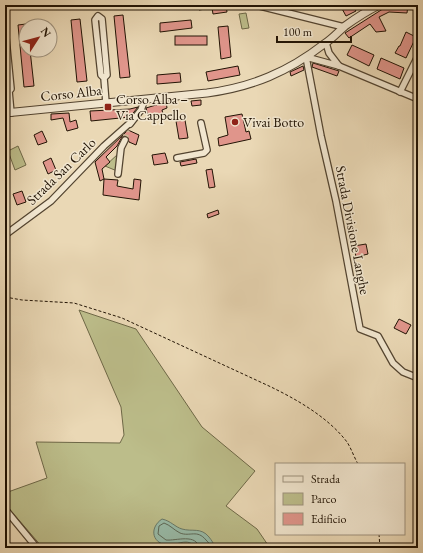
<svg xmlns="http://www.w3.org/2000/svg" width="423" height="553" viewBox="0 0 423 553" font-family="'EB Garamond',serif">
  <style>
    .green { fill: #bcbd8a; stroke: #6e6847 }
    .water { fill: #98bba8; stroke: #687866 }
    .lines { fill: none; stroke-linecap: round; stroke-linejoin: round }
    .shore { stroke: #5c6756; stroke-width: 1 }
    .building { fill: #e0958b; stroke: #211304 }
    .minor-tunnel { stroke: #ccba9a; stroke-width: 5.5; stroke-dasharray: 5.5 3; stroke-linecap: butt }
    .minor-casing { stroke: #534430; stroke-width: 8 }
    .tertiary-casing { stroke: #534430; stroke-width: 9 }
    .path { stroke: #211304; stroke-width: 1; stroke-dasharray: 3 2; stroke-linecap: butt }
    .minor { stroke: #f1e6cf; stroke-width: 5.5 }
    .tertiary { stroke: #f1e6cf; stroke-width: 7 }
    .poi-dot { fill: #8f2418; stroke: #f1e6cf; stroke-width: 1.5 }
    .labels { text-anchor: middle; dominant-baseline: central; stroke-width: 3; stroke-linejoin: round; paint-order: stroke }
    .street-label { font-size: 14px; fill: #211304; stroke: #f1e6cf }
    .poi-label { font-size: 14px; fill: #211304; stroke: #f1e6cf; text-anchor: start }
  </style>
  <rect width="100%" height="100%" fill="#ead8b5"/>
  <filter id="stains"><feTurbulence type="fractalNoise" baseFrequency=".005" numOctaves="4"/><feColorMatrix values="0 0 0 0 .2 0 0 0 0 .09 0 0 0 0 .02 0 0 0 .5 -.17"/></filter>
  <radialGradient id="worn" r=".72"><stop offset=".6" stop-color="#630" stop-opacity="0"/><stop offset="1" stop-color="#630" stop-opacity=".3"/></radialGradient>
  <g class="green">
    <polygon points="246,13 249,28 242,29 239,14"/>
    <polygon points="18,146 26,165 15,170 8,151"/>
    <polygon points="118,154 117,171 105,166"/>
    <polygon points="79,310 136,329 202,427 255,471 226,506 257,529 270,548 43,548 5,504 5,499 8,492 47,478 36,442 120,443 124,435 121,407"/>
  </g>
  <path class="water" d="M162,519C171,521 175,527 182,529C192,532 201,527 209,537C212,541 214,543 214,548H197C194,545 190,542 186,542C179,542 173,546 166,545C151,542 150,527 162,519Z"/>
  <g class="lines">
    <path class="shore" d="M199,548C197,533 176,541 166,540L158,534L159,526L164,523C170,525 174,530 180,533C190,537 197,529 206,540C209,543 210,544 210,548"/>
  </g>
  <g class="building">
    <polygon points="146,5 164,5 164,8 147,9"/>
    <polygon points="199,5 226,5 227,12 213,14 212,8 199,10"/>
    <polygon points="340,5 352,5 356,11 346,16"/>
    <polygon points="389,5 408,5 407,13 389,12 379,17 386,31 376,32 370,24 349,38 345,33"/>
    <polygon points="123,15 130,77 120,78 114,16"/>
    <polygon points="80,19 87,81 77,82 71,20"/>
    <polygon points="191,20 192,28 160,32 160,23"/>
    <polygon points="26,24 26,50 30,50 34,86 24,87 18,25"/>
    <polygon points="228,26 231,57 221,59 218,27"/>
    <polygon points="406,32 416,37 406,58 395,53 399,46 400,46"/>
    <rect x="175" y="36" width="32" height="9"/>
    <polygon points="352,45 374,55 369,66 347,55"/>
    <polygon points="381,58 404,68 400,79 377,69"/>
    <polygon points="313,63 339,71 337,76 312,67"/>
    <polygon points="238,66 240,75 208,81 206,72"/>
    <polygon points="303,66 304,70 291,76 290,72"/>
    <polygon points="180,73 181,82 157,84 157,75"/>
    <polygon points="201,100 201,105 192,106 191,101"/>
    <polygon points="166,102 167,108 162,110 163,114 153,117 154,119 149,120 146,108"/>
    <polygon points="138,107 130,117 91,121 90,111 130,109"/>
    <polygon points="69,113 70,122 76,120 78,128 67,131 63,118 51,120 51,114"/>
    <polygon points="242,114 246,132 249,131 251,139 219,146 218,138 228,135 225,117"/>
    <polygon points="185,120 188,138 179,139 176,121"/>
    <polygon points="128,130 139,135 136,145 129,142 127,136 122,137 117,146 106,157 110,162 102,169 104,179 100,181 95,162"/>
    <polygon points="42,131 47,142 38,145 34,135"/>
    <polygon points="165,153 168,163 154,165 152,155"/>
    <polygon points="51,158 56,170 48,174 43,162"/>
    <polygon points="196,159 197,163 181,166 180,162"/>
    <polygon points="212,169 215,187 209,188 206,170"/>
    <polygon points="104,179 118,180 117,186 133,189 134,179 141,180 139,200 103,195"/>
    <polygon points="22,191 26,202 17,205 13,194"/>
    <polygon points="218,210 219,214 208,218 207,214"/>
    <polygon points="366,244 368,254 356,257 354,246"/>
    <polygon points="399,319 411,325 406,334 394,328"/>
  </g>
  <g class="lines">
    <polyline class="minor-tunnel" points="125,140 127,130"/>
    <g class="minor-casing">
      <g id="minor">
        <polyline points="256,5 344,27"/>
        <polyline points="5,28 11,89 9,91 11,113"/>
        <polyline points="326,43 329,53 339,66"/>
        <polyline points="104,78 101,75 95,20 98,16 102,19 107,75 104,78 106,103"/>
        <polyline points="5,81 6,89 9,91"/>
        <polyline points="400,92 418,56"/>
        <polyline points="418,99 339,66 306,57 321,136 336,201 360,329 378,336 393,363 403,372 418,378"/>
        <polyline points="130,124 141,110 145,99"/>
        <polyline points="177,158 204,153 207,150 201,123"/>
        <polyline points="118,174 121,148 125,140"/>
        <polyline points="5,235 51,201 104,146 131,122"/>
        <polyline points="5,509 37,548"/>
      </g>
    </g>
    <g class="tertiary-casing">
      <path id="tertiary" d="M5,113L207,93C252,87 288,72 324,44C332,39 338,32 345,26C356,18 367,11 379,5"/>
    </g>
    <g class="path">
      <path d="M5,297L22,300L74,303L122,318L269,386C296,399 328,417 347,442C351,448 354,457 358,464"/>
      <polyline points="379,534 380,548"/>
    </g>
    <use href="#minor" class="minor"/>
    <use href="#tertiary" class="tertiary"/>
  </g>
  <g class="poi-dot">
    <rect x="104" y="103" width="8" height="8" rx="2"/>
    <circle cx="235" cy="122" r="4"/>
  </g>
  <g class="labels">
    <g class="street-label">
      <text transform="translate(71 93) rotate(-6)">Corso Alba</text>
      <text transform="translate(61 171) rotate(-44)">Strada San Carlo</text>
      <text transform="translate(353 230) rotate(79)">Strada Divisione Langhe</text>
    </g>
    <g class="poi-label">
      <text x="116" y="99">Corso Alba –<tspan x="116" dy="16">Via Cappello</tspan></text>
      <text x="243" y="122">Vivai Botto</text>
    </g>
  </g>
  <rect width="423" height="553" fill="none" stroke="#ead8b5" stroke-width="20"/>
  <rect x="6" y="6" width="411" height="541" fill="none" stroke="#211304" stroke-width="2"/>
  <rect x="10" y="10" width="403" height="533" fill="none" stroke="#211304"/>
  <rect x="275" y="463" width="130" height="72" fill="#f1e6cf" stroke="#9e927e"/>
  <rect x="283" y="476" width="20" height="6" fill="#f1e6cf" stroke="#9e927e"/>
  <text x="311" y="483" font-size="12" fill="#211304">Strada</text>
  <rect x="283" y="493" width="20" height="12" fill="#bcbd8a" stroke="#9e927e"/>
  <text x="311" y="503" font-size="12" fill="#211304">Parco</text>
  <rect x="283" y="513" width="20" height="12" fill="#e0958b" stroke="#9e927e"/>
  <text x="311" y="523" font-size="12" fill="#211304">Edificio</text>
  <g transform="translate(38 38) rotate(54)"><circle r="19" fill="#f1e6cf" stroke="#9e927e"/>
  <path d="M0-3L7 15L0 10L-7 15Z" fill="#8f2418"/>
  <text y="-6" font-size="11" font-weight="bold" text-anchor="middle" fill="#211304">N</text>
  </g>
  <path d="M277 36v6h74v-6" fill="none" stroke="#211304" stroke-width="2"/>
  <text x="283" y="36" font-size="12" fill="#211304" stroke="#f1e6cf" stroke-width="3" paint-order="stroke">100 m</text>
  <rect width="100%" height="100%" filter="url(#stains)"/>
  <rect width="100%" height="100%" fill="url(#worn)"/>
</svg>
